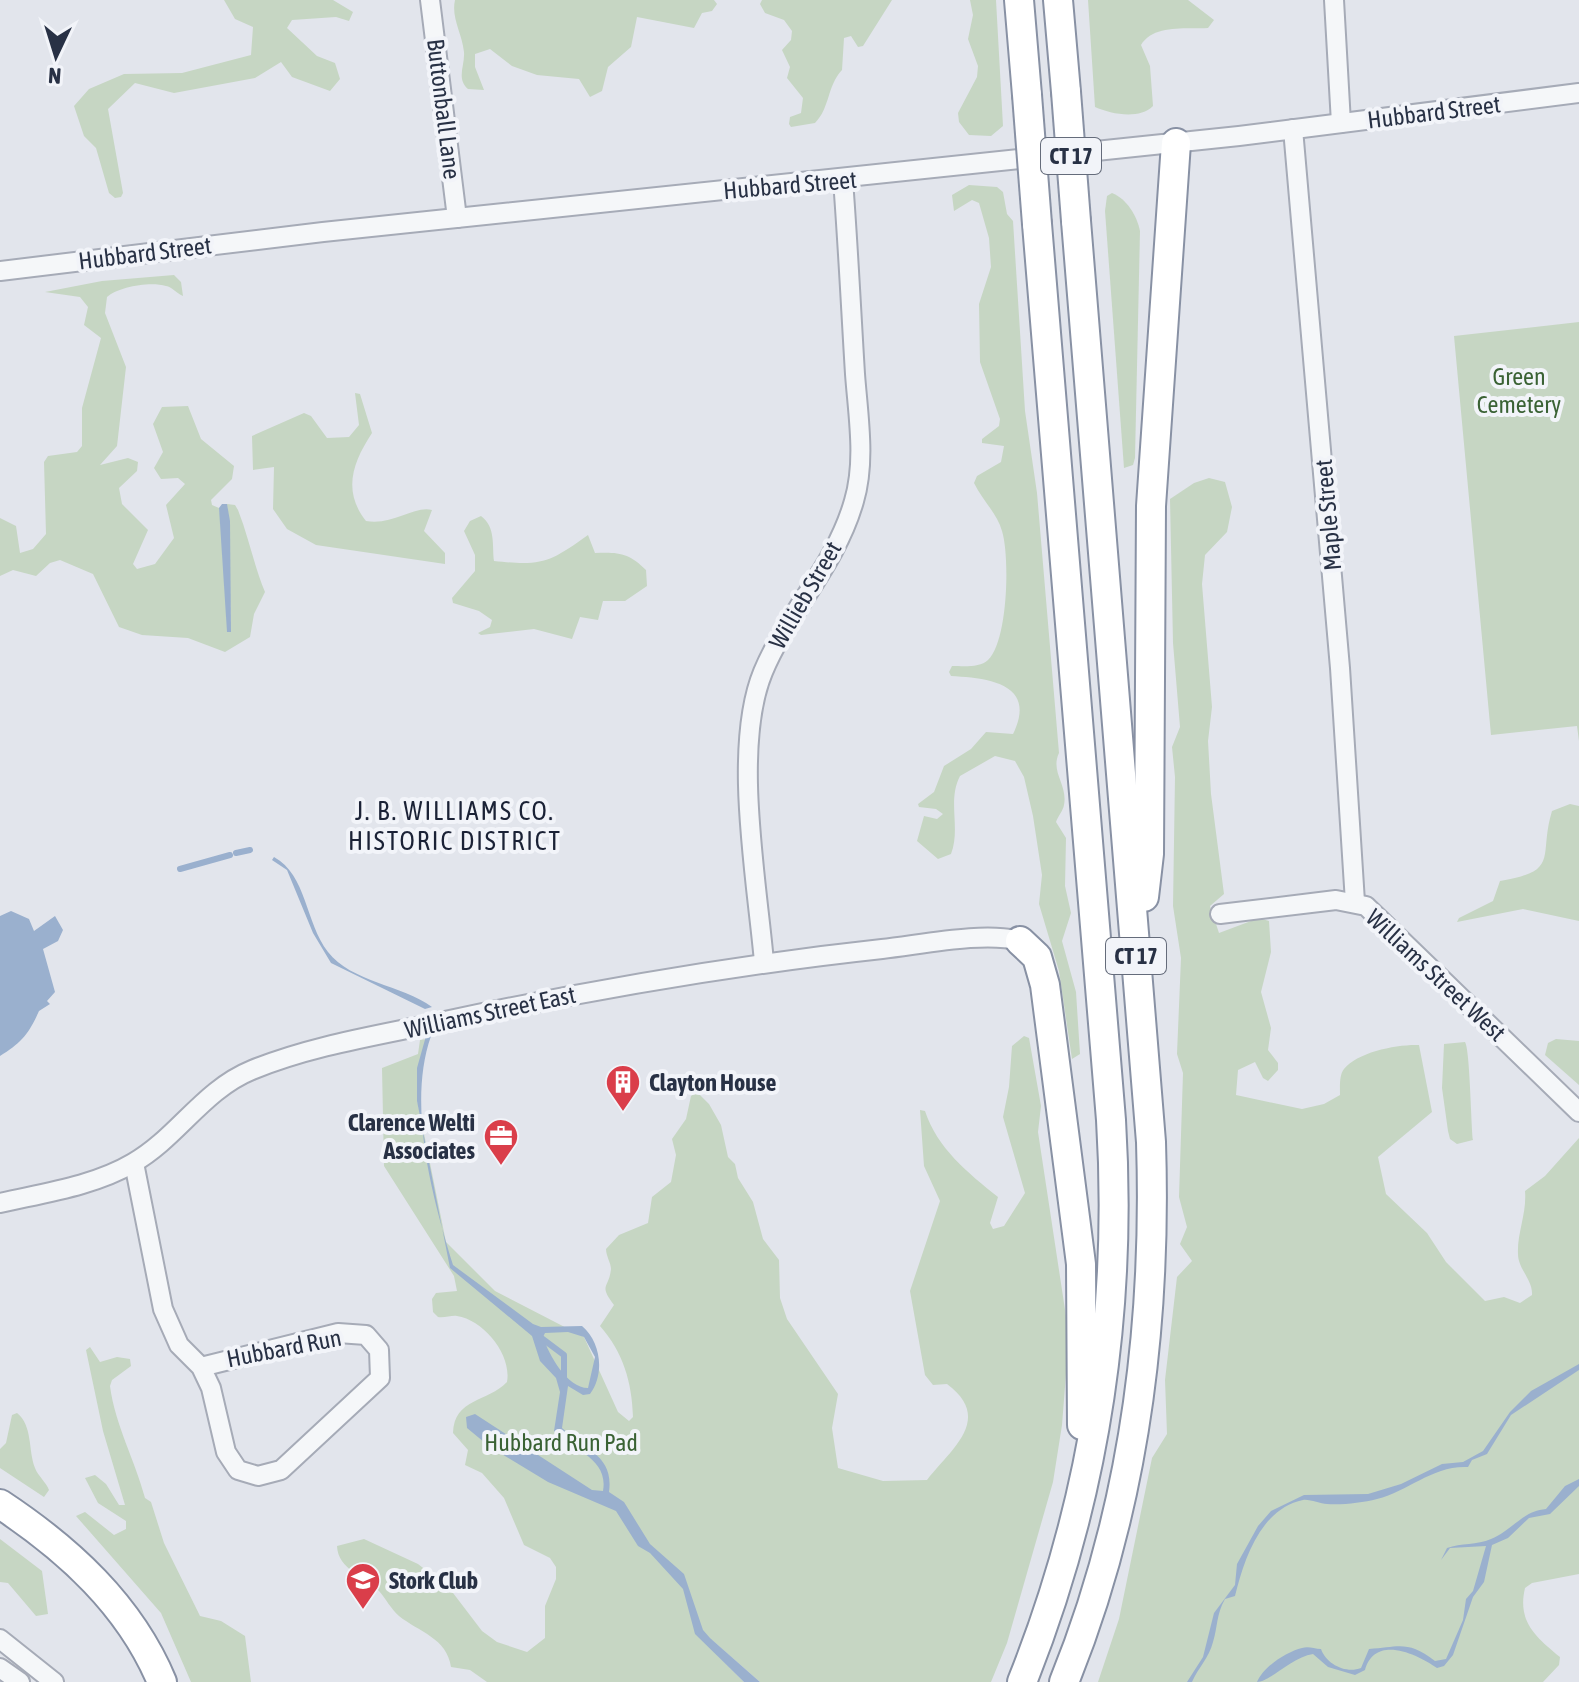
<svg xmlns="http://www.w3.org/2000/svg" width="1579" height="1682" viewBox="0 0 1579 1682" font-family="'Asap Condensed',sans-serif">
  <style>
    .green { fill: #c6d6c3 }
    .water { fill: #9ab0ce; fill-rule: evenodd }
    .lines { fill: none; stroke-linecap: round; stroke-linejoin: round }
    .stream { stroke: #9ab0ce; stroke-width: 6 }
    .minor-casing { stroke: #a6abb7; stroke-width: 22 }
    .highway-casing { stroke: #8891a4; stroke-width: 32 }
    .minor { stroke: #f5f7f9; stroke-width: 18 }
    .highway { stroke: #fff; stroke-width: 28 }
    .highway-bridge-casing { stroke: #8891a4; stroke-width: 32; stroke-linecap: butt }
    .highway-bridge { stroke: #fff; stroke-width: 28 }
    .labels { text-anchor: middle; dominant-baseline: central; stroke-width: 8; stroke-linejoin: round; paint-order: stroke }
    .shield { fill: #f2f4f9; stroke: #656c7b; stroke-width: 2 }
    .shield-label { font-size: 22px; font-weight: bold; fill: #283145 }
    .street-label { font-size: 24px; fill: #283145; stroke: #f2f4f9 }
    .park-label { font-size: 24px; fill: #3a6234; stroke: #f2f4f9 }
    .poi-label { font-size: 24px; font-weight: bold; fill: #283145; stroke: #f2f4f9; text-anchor: start }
    .neighbourhood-label { font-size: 26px; letter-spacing: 2px; fill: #1b2236; stroke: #f2f4f9 }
  </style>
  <rect width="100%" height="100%" fill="#e2e5ec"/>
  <g class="green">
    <polygon points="224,0 333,0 353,12 349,21 336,17 292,20 287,28 317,56 335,63 340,79 330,91 292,77 281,62 255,78 174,93 135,83 108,109 123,193 121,197 115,198 109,193 96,148 84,136 74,106 89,89 124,74 182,73 251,55 253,27 235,19"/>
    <path d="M455,0H714L717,4L712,11L702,13L694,28L637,17L631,47L608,67L602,91L590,97L579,79L537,75L512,66L490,49L475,54V67L484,90L468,89C456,78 465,66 464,52C462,33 451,18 455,0Z"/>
    <path d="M762,0H892L863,46L858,47L851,36L844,38L842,70C827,86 830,108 815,123L791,127L789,124L790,117L801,113L803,98L787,78L790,67L782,50L791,40L792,31L784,20L765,13L760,4Z"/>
    <polygon points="970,0 996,0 1003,126 991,136 969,135 959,122 958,113 977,77 978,66 968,39 973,15"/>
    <path d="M1088,0H1188L1214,20L1208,28C1187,29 1153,24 1141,45L1150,66L1153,106C1139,120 1111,114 1095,107Z"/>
    <path d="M969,185L997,187L1003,192L1007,214L1013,221L1025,411L1037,493L1059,753C1050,772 1068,785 1064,805C1063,811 1058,816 1056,822L1066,838L1065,886L1071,913L1062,941L1076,992L1080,1054L1072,1059L1059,971L1039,904L1042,875L1033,816L1024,777L1015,761L995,756L960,776C947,801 961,828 951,854L938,859L917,841L924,816L937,819L943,814L936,809L919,807L918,804L934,792L944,766L971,749L986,732L1013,734C1038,683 987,678 951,676L949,672L952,666C963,666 980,668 988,660C1008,641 1010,557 1002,531C997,513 982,500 974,483L977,476L1001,462L1004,446L982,443V439L999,426L1000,419L980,362L979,304L991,267L989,238L979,203L972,200L954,211L952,195Z"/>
    <path d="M1112,193C1127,199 1137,216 1140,231L1135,458L1133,465L1124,468L1105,211L1107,196Z"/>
    <path d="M174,275L181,282L183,296C176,293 172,287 166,286C150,281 118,287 107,297L105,313L126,367L117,446L100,465L128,458L138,462L137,471L119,488L122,504L148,530L133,564L137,569L155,564L174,538L166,505L185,484L178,478L161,479L154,468L163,452L153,424L162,407L188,406L201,439L234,466L232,479L211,500L212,505L219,508L222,525L231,631L227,504L235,505L238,510C249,538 254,566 265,592L254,614L250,637L225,652L188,638L142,635L119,627L93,574L60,560L50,563L36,576L13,570L0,576V518L16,526L20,553L33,549L46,534L44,462L48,456L77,452L82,446V408L101,338L84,325L88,307L80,297L45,292L102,281Z"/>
    <polygon points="1579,322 1579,741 1577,726 1491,735 1454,336"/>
    <path d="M355,393L360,394L372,433C353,462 342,491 366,521C392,526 415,505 432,510L424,531L445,553V564L316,545L287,529L273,509L274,467L253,470L252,436L304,413L311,416L327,438L349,437L359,425Z"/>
    <path d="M1209,478L1225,482L1232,507L1227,532L1205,555L1202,584L1212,707L1208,741L1211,794L1224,894L1210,906L1219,933L1259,918L1269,921L1271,952L1261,992L1271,1028L1268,1050L1278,1063V1070L1268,1081L1263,1078L1255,1062L1238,1070L1236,1095L1302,1109L1324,1104L1340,1095C1340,1088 1339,1075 1344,1069C1357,1052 1398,1044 1419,1045L1432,1112L1378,1157L1386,1194L1427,1233L1446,1262L1485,1301L1504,1297L1520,1303L1532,1295C1533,1280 1518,1269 1518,1254C1517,1233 1527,1213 1525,1191L1545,1176L1579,1138V1574L1532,1583L1525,1588C1517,1622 1536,1637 1560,1657L1559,1665L1543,1682H1098L1119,1619L1152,1458L1167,1434L1165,1380L1177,1277L1192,1261L1180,1244L1187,1227L1179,1197L1183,1073L1177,1054L1181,958L1173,906L1175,777L1172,747L1180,727L1173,643L1170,499L1194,483Z"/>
    <path d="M481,516C496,527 492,546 494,561C542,566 549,563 588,535L595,553C619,552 629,553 646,570L647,586L625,601H603L598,620L580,617L572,639L534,629L481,635L478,633L490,627L492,620L479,611L453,603L452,598L475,571V555L464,531L470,521Z"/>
    <path d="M1570,804L1579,806V921L1523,909L1457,922L1459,918L1493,901L1500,881C1561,871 1538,857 1552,811Z"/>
    <path d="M1024,1036L1029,1038L1041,1106L1038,1132L1069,1336L1062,1425L1053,1482L1007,1643L991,1682H760L712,1640L717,1655L744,1682H487L470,1670L451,1667C447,1638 419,1632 399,1616C391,1609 386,1599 379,1591C365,1576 338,1570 337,1546L364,1539L418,1564L450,1589L482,1631L497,1642L527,1652L545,1638V1606L556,1579V1567L550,1558L524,1545L504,1498L482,1473L465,1465L468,1450L453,1433C454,1398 488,1402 507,1382C512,1355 484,1320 457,1316C452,1315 445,1318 438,1317L433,1312L432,1299L436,1293L457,1291L454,1276L384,1166L382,1068L418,1054L420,1040L427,1039L417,1099L446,1242L495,1291L584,1337L618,1412L629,1421L633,1417C632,1382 623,1352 600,1326L614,1305C598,1284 609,1289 611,1269C611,1263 606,1256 606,1249L619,1235L648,1223L652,1197L671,1182L676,1155L672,1139L686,1119L691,1096L697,1092L709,1104L721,1125L728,1157L735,1164L738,1178L753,1202L763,1239L779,1260L780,1298L787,1319L838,1394L832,1428L838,1468L883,1481L927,1480C951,1449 994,1419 947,1384L933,1385L925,1375L910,1291L940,1201L924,1166L920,1110L925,1111C937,1148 968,1173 998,1197L990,1223L993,1229L1004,1226L1025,1193L1003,1117L1009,1087L1012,1046Z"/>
    <polygon points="1556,1039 1579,1041 1579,1085 1545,1055 1548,1043"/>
    <path d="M1465,1042C1470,1050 1471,1123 1473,1140L1457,1144L1450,1139L1448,1131L1442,1088L1444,1044Z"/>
    <path d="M90,1347L100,1362L117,1357L130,1359L131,1366L112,1380L110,1386C115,1425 135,1460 145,1498L151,1502L164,1543L200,1616L221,1621L245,1636L251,1682H191L161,1613L76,1516L85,1512L114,1535L126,1529V1521L98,1503L85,1478L95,1475L106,1484L119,1505H125L103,1431L86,1350Z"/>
    <path d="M17,1413C33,1426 28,1450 35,1468C38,1476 46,1482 49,1490L44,1497L0,1468V1449L6,1443L12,1415Z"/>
    <polygon points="0,1539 42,1571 48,1614 36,1616 8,1583 0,1582"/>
  </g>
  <g class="water">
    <polygon points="222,504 227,504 230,521 231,632 227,632 219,508"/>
    <path d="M274,857C307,875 305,922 328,952C351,982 402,985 432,1007L425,1009L331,963L313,933L287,870L272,860Z"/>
    <path d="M11,911L29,919L34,931L55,916L63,930L58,941L43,949L55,992L47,1001L50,1004L39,1011C29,1034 21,1043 0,1056V916Z"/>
    <path d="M426,1036H431C407,1105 432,1196 453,1265L533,1324L541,1327L582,1326C601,1342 605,1374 590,1394L583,1395L568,1386L562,1428C586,1450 614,1456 609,1492L624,1502L650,1544L684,1574L703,1630L710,1638L760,1682H744L695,1634L683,1589L650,1553L638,1546L616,1511L548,1482L490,1447L467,1428L466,1417L475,1414L592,1490L603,1491C609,1458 572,1450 554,1431L560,1392L556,1378L540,1361L532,1336L450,1268L417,1101V1068ZM568,1332L584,1337L595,1357L588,1388C567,1388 549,1355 543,1337L545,1333Z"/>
    <path d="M1579,1364V1370L1511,1415L1487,1454L1472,1460L1468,1467C1433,1465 1409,1491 1377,1499C1362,1503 1342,1505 1327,1504C1320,1504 1310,1499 1303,1500C1260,1509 1244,1560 1235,1596L1225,1599C1216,1615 1218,1626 1213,1642C1209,1658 1198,1668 1192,1682H1187L1203,1657L1214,1613L1235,1585L1237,1564L1258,1526L1271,1511L1304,1495L1368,1494L1401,1484L1442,1464L1463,1462L1483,1451L1510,1412L1531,1391Z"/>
    <path d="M1579,1479V1486L1550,1514L1529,1518L1508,1538L1492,1545L1484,1582L1473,1597L1453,1655L1444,1666L1437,1668C1417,1654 1375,1634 1365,1670L1355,1675L1328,1667L1313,1654C1292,1657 1270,1682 1257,1682C1263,1667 1286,1652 1302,1648C1309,1646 1314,1649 1321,1649C1326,1664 1346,1674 1361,1668L1369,1649C1399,1647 1408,1640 1435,1661L1446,1659L1463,1620L1466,1599L1473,1591L1486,1546L1450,1548L1441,1560L1447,1548C1461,1543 1477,1545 1491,1539C1513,1530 1522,1511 1546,1509L1565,1486Z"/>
  </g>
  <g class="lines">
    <g class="stream">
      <polyline points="236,853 250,850"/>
      <polyline points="180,869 230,855"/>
      <polyline points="540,1337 564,1355 564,1378"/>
    </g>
    <g class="minor-casing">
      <g id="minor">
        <polyline points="430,0 457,218"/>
        <polyline points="1334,0 1341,123"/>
        <polyline points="1293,129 1340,668 1355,902"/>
        <polyline points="0,271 323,232 1239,136 1579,93"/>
        <polyline points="1220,914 1336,900 1366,906 1579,1112"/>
        <path d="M764,962C757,881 732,747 763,672C788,612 836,565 854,501C866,461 858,415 855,374C851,309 848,245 843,180"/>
        <polyline points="134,1163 163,1309 179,1345 201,1367 338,1333 366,1335 379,1350 380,1378 281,1470 258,1476 238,1470 226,1452 211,1388 201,1367"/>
        <path d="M0,1203C44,1193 94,1186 133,1163C177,1138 203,1090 252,1070C313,1045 381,1035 445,1021C590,990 734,965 882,949C920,945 984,931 1020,941"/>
        <polyline points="0,1639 54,1682"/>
        <polyline points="0,1668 20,1682"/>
      </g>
    </g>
    <g class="highway-casing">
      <g id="highway">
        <polyline points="1019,0 1027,95"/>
        <polyline points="1058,0 1066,92"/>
        <polyline points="1144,897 1149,854 1151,506 1176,143"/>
        <polyline points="1020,941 1037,957 1045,985 1081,1264 1082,1425"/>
        <path d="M0,1504C68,1549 130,1605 162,1682"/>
        <path d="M1022,1682C1094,1502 1123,1313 1111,1120L1037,224"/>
        <path d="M1064,1682C1134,1510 1157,1327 1151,1142L1076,221"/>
      </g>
    </g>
    <use href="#minor" class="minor"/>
    <use href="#highway" class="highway"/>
    <g class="highway-bridge-casing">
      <g id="highway-bridge">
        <polyline points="1066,92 1076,221"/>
        <polyline points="1027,95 1037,224"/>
      </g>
    </g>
    <use href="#highway-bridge" class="highway-bridge"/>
  </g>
  <defs>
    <g id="building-pin" transform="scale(1.8)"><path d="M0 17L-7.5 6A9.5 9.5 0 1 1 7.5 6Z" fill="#da3e4a" stroke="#f2f4f9"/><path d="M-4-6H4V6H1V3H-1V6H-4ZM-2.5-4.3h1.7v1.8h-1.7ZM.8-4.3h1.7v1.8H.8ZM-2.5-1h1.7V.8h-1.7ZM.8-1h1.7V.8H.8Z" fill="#fff"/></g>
    <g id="office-pin" transform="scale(1.8)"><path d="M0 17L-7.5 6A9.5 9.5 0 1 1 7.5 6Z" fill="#da3e4a" stroke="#f2f4f9"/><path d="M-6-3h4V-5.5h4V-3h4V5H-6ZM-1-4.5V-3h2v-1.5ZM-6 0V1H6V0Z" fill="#fff"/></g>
    <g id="school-pin" transform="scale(1.8)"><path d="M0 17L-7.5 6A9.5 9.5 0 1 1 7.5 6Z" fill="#da3e4a" stroke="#f2f4f9"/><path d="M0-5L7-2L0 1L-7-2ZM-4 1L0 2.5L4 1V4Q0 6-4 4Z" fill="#fff"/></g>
  </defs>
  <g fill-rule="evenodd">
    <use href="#building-pin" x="623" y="1082"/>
    <use href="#office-pin" x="501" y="1136"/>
    <use href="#school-pin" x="363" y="1580"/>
  </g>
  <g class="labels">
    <g class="shield">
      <rect x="1041" y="138" width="60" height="36" rx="6"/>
      <rect x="1106" y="938" width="60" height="36" rx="6"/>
    </g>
    <g class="shield-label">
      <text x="1071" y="156">CT 17</text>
      <text x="1136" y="956">CT 17</text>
    </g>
    <g class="street-label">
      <text transform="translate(444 109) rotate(83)">Buttonball Lane</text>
      <text transform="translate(1434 112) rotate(-7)">Hubbard Street</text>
      <text transform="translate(790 185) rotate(-5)">Hubbard Street</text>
      <text transform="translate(145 253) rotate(-7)">Hubbard Street</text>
      <text transform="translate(1328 515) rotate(-95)">Maple Street</text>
      <text transform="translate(805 595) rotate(-60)">Willieb Street</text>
      <text transform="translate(1436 975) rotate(43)">Williams Street West</text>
      <text transform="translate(490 1012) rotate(-12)">Williams Street East</text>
      <text transform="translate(284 1348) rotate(-11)">Hubbard Run</text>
    </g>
    <g class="park-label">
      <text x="1519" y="376">Green<tspan x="1519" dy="28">Cemetery</tspan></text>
      <text x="561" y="1442">Hubbard Run Pad</text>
    </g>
    <g class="poi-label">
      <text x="649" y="1082">Clayton House</text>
      <text x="475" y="1122" text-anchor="end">Clarence Welti<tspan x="475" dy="28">Associates</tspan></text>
      <text x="389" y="1580">Stork Club</text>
    </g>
    <g class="neighbourhood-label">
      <text x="455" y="811">J. B. WILLIAMS CO.<tspan x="455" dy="30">HISTORIC DISTRICT</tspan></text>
    </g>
  </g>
  <g transform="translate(56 56) rotate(184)" stroke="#f2f4f9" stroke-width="6" paint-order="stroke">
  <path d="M0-6L14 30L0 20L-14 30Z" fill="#283145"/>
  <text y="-12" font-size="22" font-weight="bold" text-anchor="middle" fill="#283145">N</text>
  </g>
</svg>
